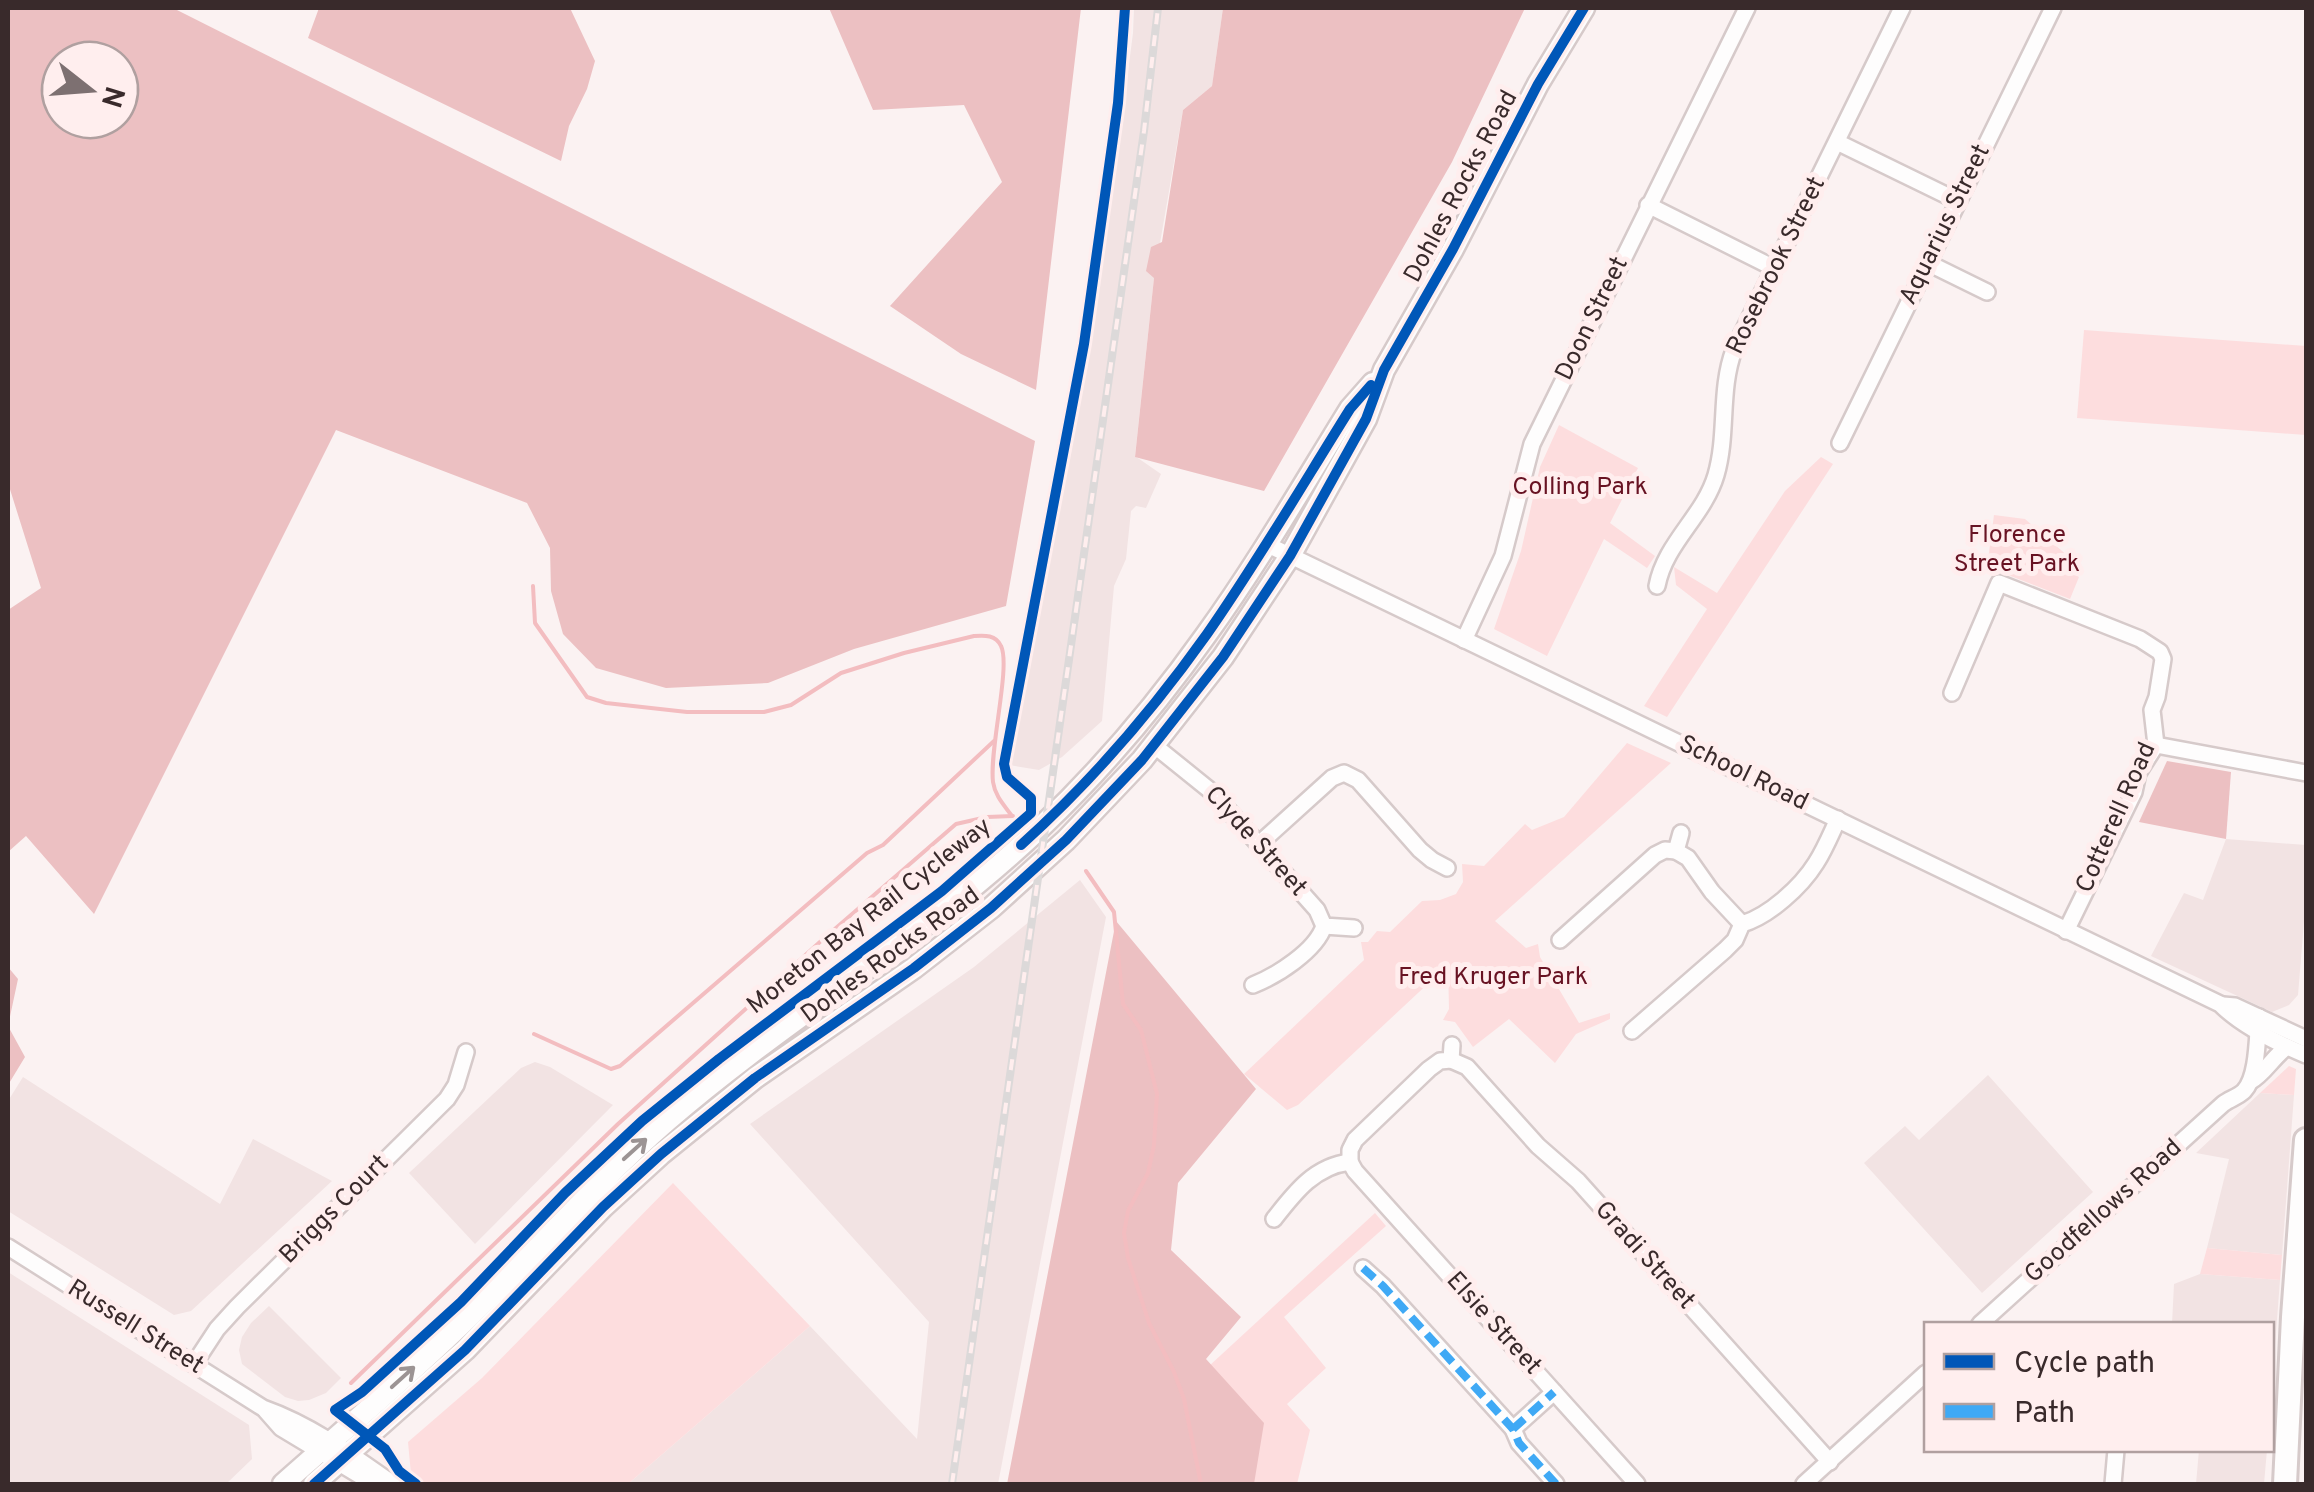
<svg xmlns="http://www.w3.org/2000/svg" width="2314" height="1492" viewBox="0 0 2314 1492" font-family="Overpass,sans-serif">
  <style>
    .built { fill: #f2e3e3 }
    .green { fill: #fdddde }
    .forest { fill: #ecc0c2; fill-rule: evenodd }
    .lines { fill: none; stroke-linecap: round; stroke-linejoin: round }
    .stream { stroke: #f3bdc0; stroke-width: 4 }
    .minor-casing { stroke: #d6caca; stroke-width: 20 }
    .major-casing { stroke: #d6caca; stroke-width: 25 }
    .highway-casing { stroke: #d6caca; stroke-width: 28 }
    .minor { stroke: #fefdfd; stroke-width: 15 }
    .major { stroke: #fefdfd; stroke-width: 20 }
    .highway { stroke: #fefdfd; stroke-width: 22 }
    .rail-casing { stroke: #dcd9d9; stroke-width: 8 }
    .rail { stroke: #fee; stroke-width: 4; stroke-dasharray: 11; stroke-linecap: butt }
    .quiet { stroke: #3fa9f5; stroke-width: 8; stroke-dasharray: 15 8; stroke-linecap: butt }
    .cycleway-casing { stroke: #fee; stroke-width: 16 }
    .cycleway { stroke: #0057b8; stroke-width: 10 }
    .oneway { stroke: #9c9494 }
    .labels { text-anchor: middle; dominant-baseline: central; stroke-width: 10; stroke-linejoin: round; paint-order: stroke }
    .street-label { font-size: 25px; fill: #392a2b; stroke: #fee }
    .park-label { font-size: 25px; fill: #681323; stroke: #fee }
  </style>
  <rect width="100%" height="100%" fill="#fbf2f2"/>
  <g class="built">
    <polygon points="1134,8 1223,8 1212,86 1183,110 1154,278 1135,456 1161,474 1146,508 1136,506 1131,511 1126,559 1114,586 1102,721 1062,757 1039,770 1009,765 1077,401 1118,149 1133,33"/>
    <polygon points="2226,839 2306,845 2306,897 2298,995 2289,1005 2272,1012 2151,956 2184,893 2203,900"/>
    <polygon points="1080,880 1106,917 998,1484 628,1484 810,1326 917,1439 929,1322 750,1124 974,967"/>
    <polygon points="535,1062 550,1067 613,1105 475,1244 409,1173 521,1068"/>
    <polygon points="1988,1075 2093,1192 1982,1293 1864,1163 1905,1126 1919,1140"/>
    <polygon points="23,1077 220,1204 253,1139 332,1181 191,1311 174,1315 8,1211 8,1101"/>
    <polygon points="2260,1093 2294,1095 2282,1255 2207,1248 2229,1159 2196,1153"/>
    <polygon points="8,1272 249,1425 252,1459 226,1484 8,1484"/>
    <polygon points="2200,1274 2280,1280 2274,1359 2272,1362 2272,1324 2172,1324 2174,1284"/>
    <polygon points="269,1306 341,1378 326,1393 309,1400 298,1401 285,1397 242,1364 239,1350 242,1337 251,1323"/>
    <polygon points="2199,1450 2267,1450 2264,1484 2196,1484"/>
  </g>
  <g class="green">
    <polygon points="2084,330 2306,346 2306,435 2077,418"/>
    <polygon points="1559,425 1638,468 1610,523 1655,556 1647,568 1604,539 1547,656 1494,629 1521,551 1540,467"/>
    <polygon points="1821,457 1833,464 1667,717 1644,706 1707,609 1676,585 1674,567 1717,593 1785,491"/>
    <polygon points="1994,515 2025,519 2076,563 2072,573 2079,577 2070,599 1987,567"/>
    <polygon points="1627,743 1671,763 1495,921 1526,948 1538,944 1540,957 1579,1023 1610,1013 1610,1019 1576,1034 1555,1063 1509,1019 1473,1047 1455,1022 1443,1020 1449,1009 1448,965 1298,1105 1287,1110 1244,1074 1364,960 1361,942 1368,942 1377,931 1390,932 1422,901 1440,900 1456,894 1463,882 1462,864 1484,866 1525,824 1532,830 1564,817"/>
    <polygon points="2289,1066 2296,1069 2294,1095 2260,1093"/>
    <polygon points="673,1183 810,1326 628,1484 426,1484 411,1474 408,1442 482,1378"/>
    <polygon points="1375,1213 1386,1226 1284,1317 1326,1368 1287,1404 1310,1430 1297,1484 1224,1484 1158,1413"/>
    <polygon points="2207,1248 2282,1255 2280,1280 2200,1274"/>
  </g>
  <g class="forest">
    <path d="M8,8H173L1035,441L1006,606L854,649L768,683L666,688L596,668L563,634L551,591L550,548L527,503L336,430L94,914L26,836L8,852V610L41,588L8,483ZM120,60V120H60V60Z"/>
    <polygon points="319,8 570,8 595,61 587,89 569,126 561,161 308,38"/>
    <polygon points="829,8 1081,8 1036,390 961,354 890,306 1002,182 964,105 873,110"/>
    <polygon points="1223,8 1525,8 1452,162 1264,491 1135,457 1154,278 1146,271 1151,247 1162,242 1183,110 1212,86"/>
    <polygon points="2167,761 2231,772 2226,839 2139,822"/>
    <polygon points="1116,921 1256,1089 1178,1183 1171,1250 1241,1317 1206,1359 1264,1423 1254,1484 1007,1484"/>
    <polygon points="8,967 18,979 8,1026 25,1057 8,1085"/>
  </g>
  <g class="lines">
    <g class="stream">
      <path d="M533,586L535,623L587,697L606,703L687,712H764L791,705L841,673L904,653L974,636C985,635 996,635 1001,646C1011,666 989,750 993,782C995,796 1004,805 1012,816"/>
      <polyline points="1086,871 1114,912 1123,1004 1141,1030 1157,1094 1154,1145 1148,1173 1128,1211 1124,1233 1128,1258 1149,1323 1174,1372 1184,1399 1201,1484"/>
      <polyline points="534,1034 611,1069 620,1066 867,853 883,845 994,741"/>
      <polyline points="351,1383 618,1124 821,941 956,824 987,817 1013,816"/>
    </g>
    <g class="minor-casing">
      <g id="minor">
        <polyline points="1837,142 1958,201"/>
        <polyline points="1648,205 1774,268"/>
        <polyline points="1928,263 1987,292"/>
        <polyline points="1840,443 2053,8"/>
        <path d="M1266,544L2220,1004C2243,1027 2277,1043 2306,1055"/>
        <path d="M1657,586C1665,543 1704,516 1716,475C1728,434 1719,390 1734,350L1902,8"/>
        <polyline points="1464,640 1503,556 1532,444 1747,8"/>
        <polyline points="1952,693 1999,583 2140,639 2160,652 2163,659 2157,697 2152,710 2156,745 2138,773 2134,792 2066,931"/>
        <polyline points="2156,745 2306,773"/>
        <polyline points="1155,746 1212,792 1317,910 1324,926 1354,928"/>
        <polyline points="1681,833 1676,851 1688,858 1712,892 1742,924"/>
        <polyline points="1259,844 1332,778 1344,773 1358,780 1420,850 1432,860 1447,868"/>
        <polyline points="1560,940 1655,855 1665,850 1676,851"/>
        <path d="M1253,985C1276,976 1316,951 1324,926"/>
        <polyline points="2223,1005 2235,1006 2306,1039"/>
        <path d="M1632,1031L1725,950L1735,940L1742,924C1769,916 1801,887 1816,863C1825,849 1831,834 1838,819"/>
        <polyline points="1451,1060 1467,1067 1538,1146 1578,1181 1830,1462"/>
        <path d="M2251,1081C2263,1075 2274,1056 2287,1047"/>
        <polyline points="1350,1162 1355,1171 1637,1484"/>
        <polyline points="1350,1162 1350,1150 1355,1140 1429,1069 1440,1061 1451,1060 1452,1045"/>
        <path d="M1274,1219C1295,1192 1315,1166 1350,1162"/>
        <path d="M8,1247L263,1408C311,1425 352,1455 393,1484"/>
        <polyline points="1363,1268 1383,1286 1513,1429 1519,1443 1556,1484"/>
        <path d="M1980,1324L2223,1104C2229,1099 2238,1097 2244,1091C2258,1076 2257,1037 2259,1017"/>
        <polyline points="194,1364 217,1329 237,1307 447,1099 456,1085 466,1052"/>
        <polyline points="266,1411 281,1428 374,1484"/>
        <polyline points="1513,1429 1554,1392"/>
        <polyline points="1804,1484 1926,1373"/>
        <polyline points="2113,1484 2116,1450"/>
      </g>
    </g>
    <g class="major-casing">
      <g id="major">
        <path d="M283,1484C346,1428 411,1374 471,1315C537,1250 597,1182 667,1121C787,1017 926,937 1041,827C1102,769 1157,704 1206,635C1258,563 1303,485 1350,409L1373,383"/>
        <polyline points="314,1484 465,1350 603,1207 661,1154 755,1078 914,968 991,908 1066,840 1142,760 1223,657 1290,556 1366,419 1384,370 1453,249 1538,84 1584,8"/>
      </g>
    </g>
    <g class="highway-casing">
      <polyline id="highway" points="2285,1484 2293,1317 2306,1140"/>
    </g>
    <use href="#minor" class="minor"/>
    <use href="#major" class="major"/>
    <use href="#highway" class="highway"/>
    <g class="rail-casing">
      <polyline id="rail" points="952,1484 1144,131 1158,8"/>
    </g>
    <use href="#rail" class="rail"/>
    <g class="quiet">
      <polyline points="1363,1268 1383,1286 1513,1429 1519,1443 1556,1484"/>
      <polyline points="1513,1429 1554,1392"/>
    </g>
    <g class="cycleway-casing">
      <g id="cycleway">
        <path d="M1021,845C1091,782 1153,710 1207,634C1258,561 1303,484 1350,409L1371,385"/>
        <polyline points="314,1484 465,1350 603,1207 661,1154 755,1078 914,968 991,908 1066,840 1142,760 1223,657 1290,556 1366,419 1384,370 1453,249 1538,84 1584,8"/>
        <polyline points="416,1484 399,1471 385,1449 335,1410 362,1392 461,1302 565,1193 642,1121 719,1059 942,891 1031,813 1031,798 1007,777 1004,764 1084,344 1118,103 1125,8"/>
      </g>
    </g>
    <use href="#cycleway" class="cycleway"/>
  </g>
  <defs><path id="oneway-shaft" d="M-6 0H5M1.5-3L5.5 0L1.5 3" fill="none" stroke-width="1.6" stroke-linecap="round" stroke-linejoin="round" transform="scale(2.5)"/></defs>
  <g class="oneway">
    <use href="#oneway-shaft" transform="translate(635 1149) rotate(-42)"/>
    <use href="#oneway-shaft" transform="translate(403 1377) rotate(-42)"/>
  </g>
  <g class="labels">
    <g class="street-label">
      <text transform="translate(1462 187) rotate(-62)">Dohles Rocks Road</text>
      <text transform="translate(1946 225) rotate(-64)">Aquarius Street</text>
      <text transform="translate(1777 266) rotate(-64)">Rosebrook Street</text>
      <text transform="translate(1593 319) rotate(-64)">Doon Street</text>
      <text transform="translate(1743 774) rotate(26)">School Road</text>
      <text transform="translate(2117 818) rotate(-66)">Cotterell Road</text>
      <text transform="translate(1255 842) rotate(48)">Clyde Street</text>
      <text transform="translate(870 917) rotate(-38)">Moreton Bay Rail Cycleway</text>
      <text transform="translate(891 956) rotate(-36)">Dohles Rocks Road</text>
      <text transform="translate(335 1210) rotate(-45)">Briggs Court</text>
      <text transform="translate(2104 1212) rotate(-42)">Goodfellows Road</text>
      <text transform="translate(1644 1256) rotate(48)">Gradi Street</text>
      <text transform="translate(1493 1324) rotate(48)">Elsie Street</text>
      <text transform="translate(135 1328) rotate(32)">Russell Street</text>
    </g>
    <g class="park-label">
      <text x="1580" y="488">Colling Park</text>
      <text x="2017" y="536">Florence<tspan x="2017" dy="29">Street Park</tspan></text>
      <text x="1493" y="978">Fred Kruger Park</text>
    </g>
  </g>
  <rect width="2314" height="1492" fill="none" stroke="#392a2b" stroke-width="20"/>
  <rect x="1924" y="1322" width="350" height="130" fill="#ffeeee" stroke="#b0a0a0" stroke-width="2.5"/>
  <rect x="1944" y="1354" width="50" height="15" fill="#0057b8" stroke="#b0a0a0" stroke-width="2.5"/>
  <text x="2014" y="1372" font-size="30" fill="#392a2b">Cycle path</text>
  <rect x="1944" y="1404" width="50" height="15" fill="#3fa9f5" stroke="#b0a0a0" stroke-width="2.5"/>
  <text x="2014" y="1422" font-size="30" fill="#392a2b">Path</text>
  <g transform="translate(90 90) rotate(107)"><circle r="48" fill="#ffeeee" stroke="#b0a0a0" stroke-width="2.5"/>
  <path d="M0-8L18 38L0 25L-18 38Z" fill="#7d7071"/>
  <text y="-15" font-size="28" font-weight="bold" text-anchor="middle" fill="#392a2b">N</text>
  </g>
</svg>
